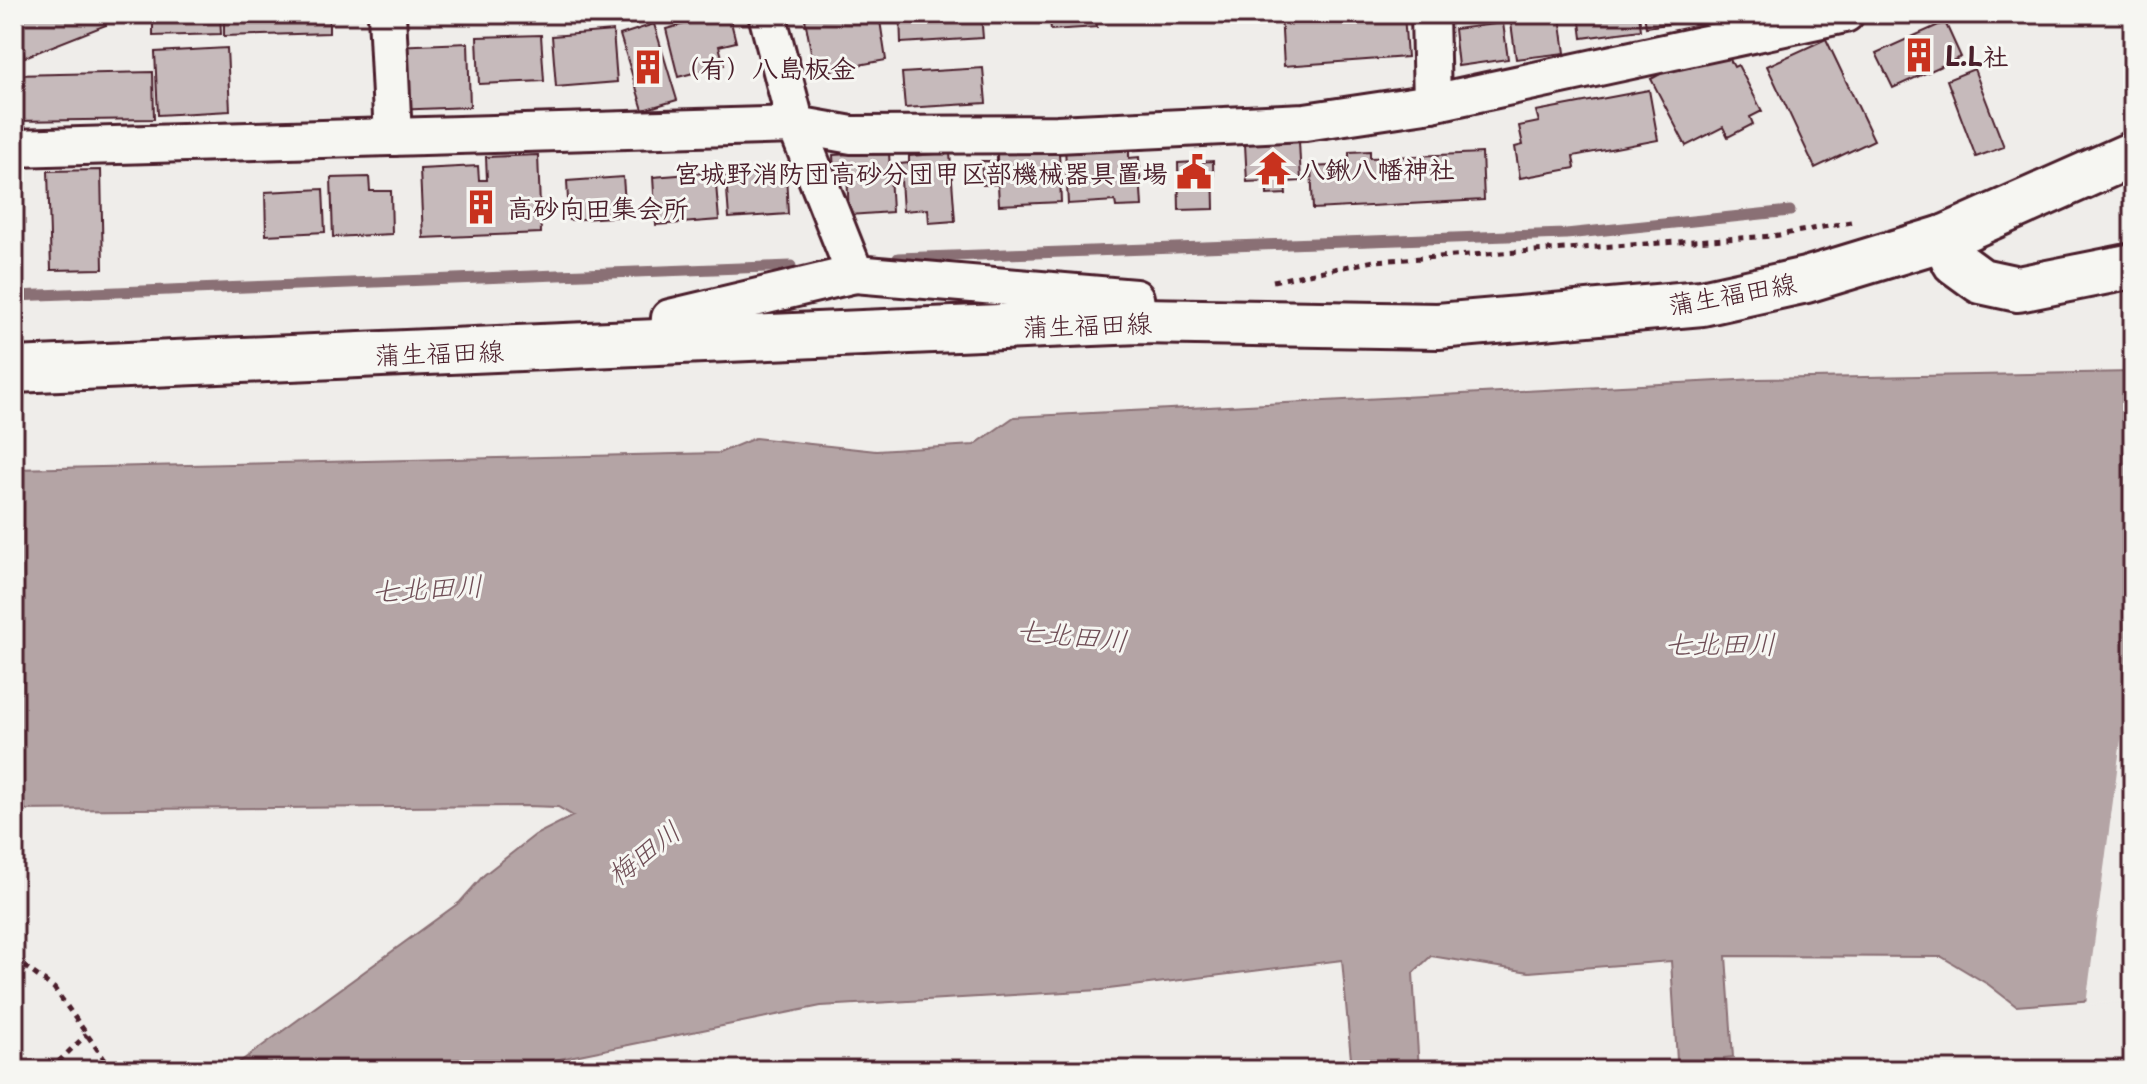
<svg xmlns="http://www.w3.org/2000/svg" width="2147" height="1084" viewBox="0 0 2147 1084" font-family="'Playpen Sans','Klee One',sans-serif">
  <style>
    .water { fill: #b4a4a5; stroke: #8a6f74; stroke-width: 2 }
    .pier { fill: #efedea }
    .lines { fill: none; stroke-linecap: round; stroke-linejoin: round }
    .stream { stroke: #8a6f74; stroke-width: 11 }
    .building { fill: #c6babb; stroke: #4a1f2b; stroke-width: 2 }
    .minor-casing { stroke: #4a1f2b; stroke-width: 42 }
    .major-casing { stroke: #4a1f2b; stroke-width: 50 }
    .path { stroke: #4a1f2b; stroke-width: 5; stroke-dasharray: 6 6; stroke-linecap: butt }
    .minor { stroke: #f6f6f2; stroke-width: 36 }
    .major { stroke: #f6f6f2; stroke-width: 44 }
    .labels { text-anchor: middle; dominant-baseline: central; stroke-width: 6; stroke-linejoin: round; paint-order: stroke }
    .poi-label { font-size: 26px; font-weight: bold; fill: #4a1f2b; stroke: #f6f6f2; text-anchor: start }
    .street-label { font-size: 26px; fill: #4a1f2b; stroke: #f6f6f2 }
    .water-label { font-size: 28px; font-style: italic; fill: #6f4e56; stroke: #f6f6f2 }
  </style>
  <rect width="100%" height="100%" fill="#efedea"/>
  <filter id="ink" filterUnits="userSpaceOnUse"><feTurbulence type="fractalNoise" baseFrequency=".0125" numOctaves="2"/><feDisplacementMap in="SourceGraphic" scale="16" xChannelSelector="R" yChannelSelector="G"/><feConvolveMatrix kernelMatrix="1 2 1 2 8 2 1 2 1" color-interpolation-filters="sRGB"/></filter>
  <g filter="url(#ink)">
    <polygon class="water" points="2133,372 2133,997 2016,1006 1989,985 1942,957 1726,956 1733,1057 1724,1058 1725,1070 1684,1070 1684,1061 1677,1061 1671,961 1529,972 1431,956 1413,973 1419,1070 1352,1070 1342,960 1101,990 821,1006 505,1070 229,1070 460,902 484,875 535,835 573,816 558,807 526,806 14,810 14,469 719,453 755,438 876,451 974,445 1014,417 1757,379"/>
    <polygon class="pier" points="2133,649 2133,1001 2086,1005"/>
    <g class="lines">
      <g class="stream">
        <polyline points="898,258 1566,234 1790,211"/>
        <polyline points="14,296 791,266"/>
      </g>
    </g>
    <g class="building">
      <polygon points="21,14 102,14 106,25 25,57 14,28 14,17"/>
      <polygon points="153,14 220,14 221,34 153,36"/>
      <polygon points="224,14 329,14 329,33 224,36"/>
      <polygon points="488,14 551,14 489,18"/>
      <polygon points="595,14 644,14 645,17 597,26"/>
      <polygon points="721,14 729,14 736,42 719,46 724,65 678,77 666,29"/>
      <polygon points="832,14 879,14 886,60 815,73 805,19"/>
      <polygon points="900,14 981,14 983,38 901,43"/>
      <polygon points="1009,14 1096,14 1097,27 1051,30 1050,20 1009,23"/>
      <polygon points="1116,14 1167,14 1116,16"/>
      <polygon points="1281,14 1404,14 1407,57 1284,66"/>
      <polygon points="1579,14 1639,14 1641,30 1582,38"/>
      <polygon points="1644,14 1735,14 1646,27"/>
      <polygon points="1560,16 1565,53 1516,59 1511,23"/>
      <polygon points="1945,22 1961,57 1893,88 1876,53"/>
      <polygon points="1503,23 1508,59 1458,66 1454,29"/>
      <polygon points="654,24 677,100 643,110 620,35"/>
      <polygon points="613,31 617,82 556,87 552,36"/>
      <polygon points="541,35 544,81 479,84 477,37"/>
      <polygon points="1826,39 1874,140 1815,168 1767,66"/>
      <polygon points="468,43 470,107 394,110 392,46"/>
      <polygon points="227,48 230,111 158,115 155,52"/>
      <polygon points="1726,52 1734,67 1738,65 1762,111 1750,117 1753,124 1728,137 1723,127 1686,146 1651,79 1677,65"/>
      <polygon points="983,68 986,103 905,108 902,73"/>
      <polygon points="1974,69 2004,147 1976,157 1947,80"/>
      <polygon points="153,72 154,119 14,121 14,75"/>
      <polygon points="1649,90 1658,140 1573,156 1575,168 1520,178 1515,147 1523,145 1519,126 1539,122 1536,111"/>
      <polygon points="1299,141 1301,181 1285,182 1286,194 1267,195 1267,181 1247,182 1245,144"/>
      <polygon points="1129,144 1129,158 1139,157 1142,206 1116,207 1115,201 1068,204 1065,147"/>
      <polygon points="1059,151 1061,202 999,205 998,184 983,185 981,161 997,161 997,153"/>
      <polygon points="1370,151 1370,158 1482,153 1484,200 1313,209 1311,167 1349,165 1349,152"/>
      <polygon points="889,152 892,212 849,215 847,172 834,173 833,155"/>
      <polygon points="950,153 955,221 929,223 928,209 903,211 900,164 909,163 909,156"/>
      <polygon points="538,155 541,233 423,238 420,169 478,166 479,180 487,180 486,157"/>
      <polygon points="1213,161 1214,209 1179,210 1178,163"/>
      <polygon points="101,170 103,269 51,270 48,171"/>
      <polygon points="715,172 719,220 656,225 653,177"/>
      <polygon points="786,172 788,214 729,218 726,176"/>
      <polygon points="369,177 370,191 391,191 392,234 333,237 331,178"/>
      <polygon points="623,177 626,216 569,220 567,181"/>
      <polygon points="323,189 325,232 266,235 265,192"/>
    </g>
    <g class="lines">
      <g class="minor-casing">
        <g id="minor">
          <polyline points="387,14 393,137"/>
          <polyline points="767,14 796,125 855,274 1135,298 1139,321"/>
          <polyline points="1430,14 1432,103"/>
          <polyline points="14,148 796,125 852,135 1057,134 1305,122 1432,103 1845,14"/>
          <polyline points="668,342 670,318 855,274"/>
        </g>
      </g>
      <g class="major-casing">
        <g id="major">
          <polyline points="1944,238 1955,262 1981,281 2018,289 2133,266"/>
          <polyline points="14,370 1139,321 1438,326 1702,303 1806,280 1944,238 2133,154"/>
        </g>
      </g>
      <g class="path">
        <polyline points="1273,281 1374,261 1773,236 1851,222"/>
        <polyline points="14,959 54,988 112,1070"/>
        <polyline points="50,1070 87,1034"/>
      </g>
      <use href="#minor" class="minor"/>
      <use href="#major" class="major"/>
    </g>
  </g>
  <defs>
    <g id="building-bare" transform="scale(2.76)"><path d="M-4-6H4V6H1V3H-1V6H-4ZM-2.5-4.3h1.7v1.8h-1.7ZM.8-4.3h1.7v1.8H.8ZM-2.5-1h1.7V.8h-1.7ZM.8-1h1.7V.8H.8Z" fill="#c8321e" stroke="#f6f6f2" stroke-width="2.5" paint-order="stroke"/></g>
    <g id="temple-bare" transform="scale(2.76)"><path d="M0-6L5-2H3V0L6.5 2.5H4V6H1.5V3h-3V6H-4V2.5H-6.5L-3 0V-2H-5Z" fill="#c8321e" stroke="#f6f6f2" stroke-width="2.5" paint-order="stroke"/></g>
    <g id="civic-bare" transform="scale(2.76)"><path d="M-.6-6.5H3V-4.5H.6V-3L4-1V1h2V6H-6V1h2V-1L-.6-3ZM-1.2 2.5V6h2.4V2.5Z" fill="#c8321e" stroke="#f6f6f2" stroke-width="2.5" paint-order="stroke"/></g>
  </defs>
  <g fill-rule="evenodd">
    <use href="#building-bare" x="1919" y="55"/>
    <use href="#building-bare" x="648" y="67"/>
    <use href="#temple-bare" x="1273" y="168"/>
    <use href="#civic-bare" x="1194" y="172"/>
    <use href="#building-bare" x="481" y="207"/>
  </g>
  <g class="labels">
    <g class="poi-label">
      <text x="1945" y="55">L.L社</text>
      <text x="674" y="67">（有）八島板金</text>
      <text x="1299" y="168">八鍬八幡神社</text>
      <text x="1168" y="172" text-anchor="end">宮城野消防団高砂分団甲区部機械器具置場</text>
      <text x="507" y="207">高砂向田集会所</text>
    </g>
    <g class="street-label">
      <text transform="translate(1732 293) rotate(-10)">蒲生福田線</text>
      <text transform="translate(1087 324) rotate(-2)">蒲生福田線</text>
      <text transform="translate(439 352) rotate(-2)">蒲生福田線</text>
    </g>
    <g class="water-label">
      <text transform="translate(427 587) rotate(-3)">七北田川</text>
      <text transform="translate(1072 634) rotate(6)">七北田川</text>
      <text x="1720" y="642">七北田川</text>
      <text transform="translate(643 852) rotate(-38)">梅田川</text>
    </g>
  </g>
  <rect width="2147" height="1084" fill="none" stroke="#f6f6f2" stroke-width="48"/>
  <rect x="24" y="24" width="2099" height="1036" fill="none" stroke="#4a1f2b" stroke-width="3" filter="url(#ink)"/>
</svg>
